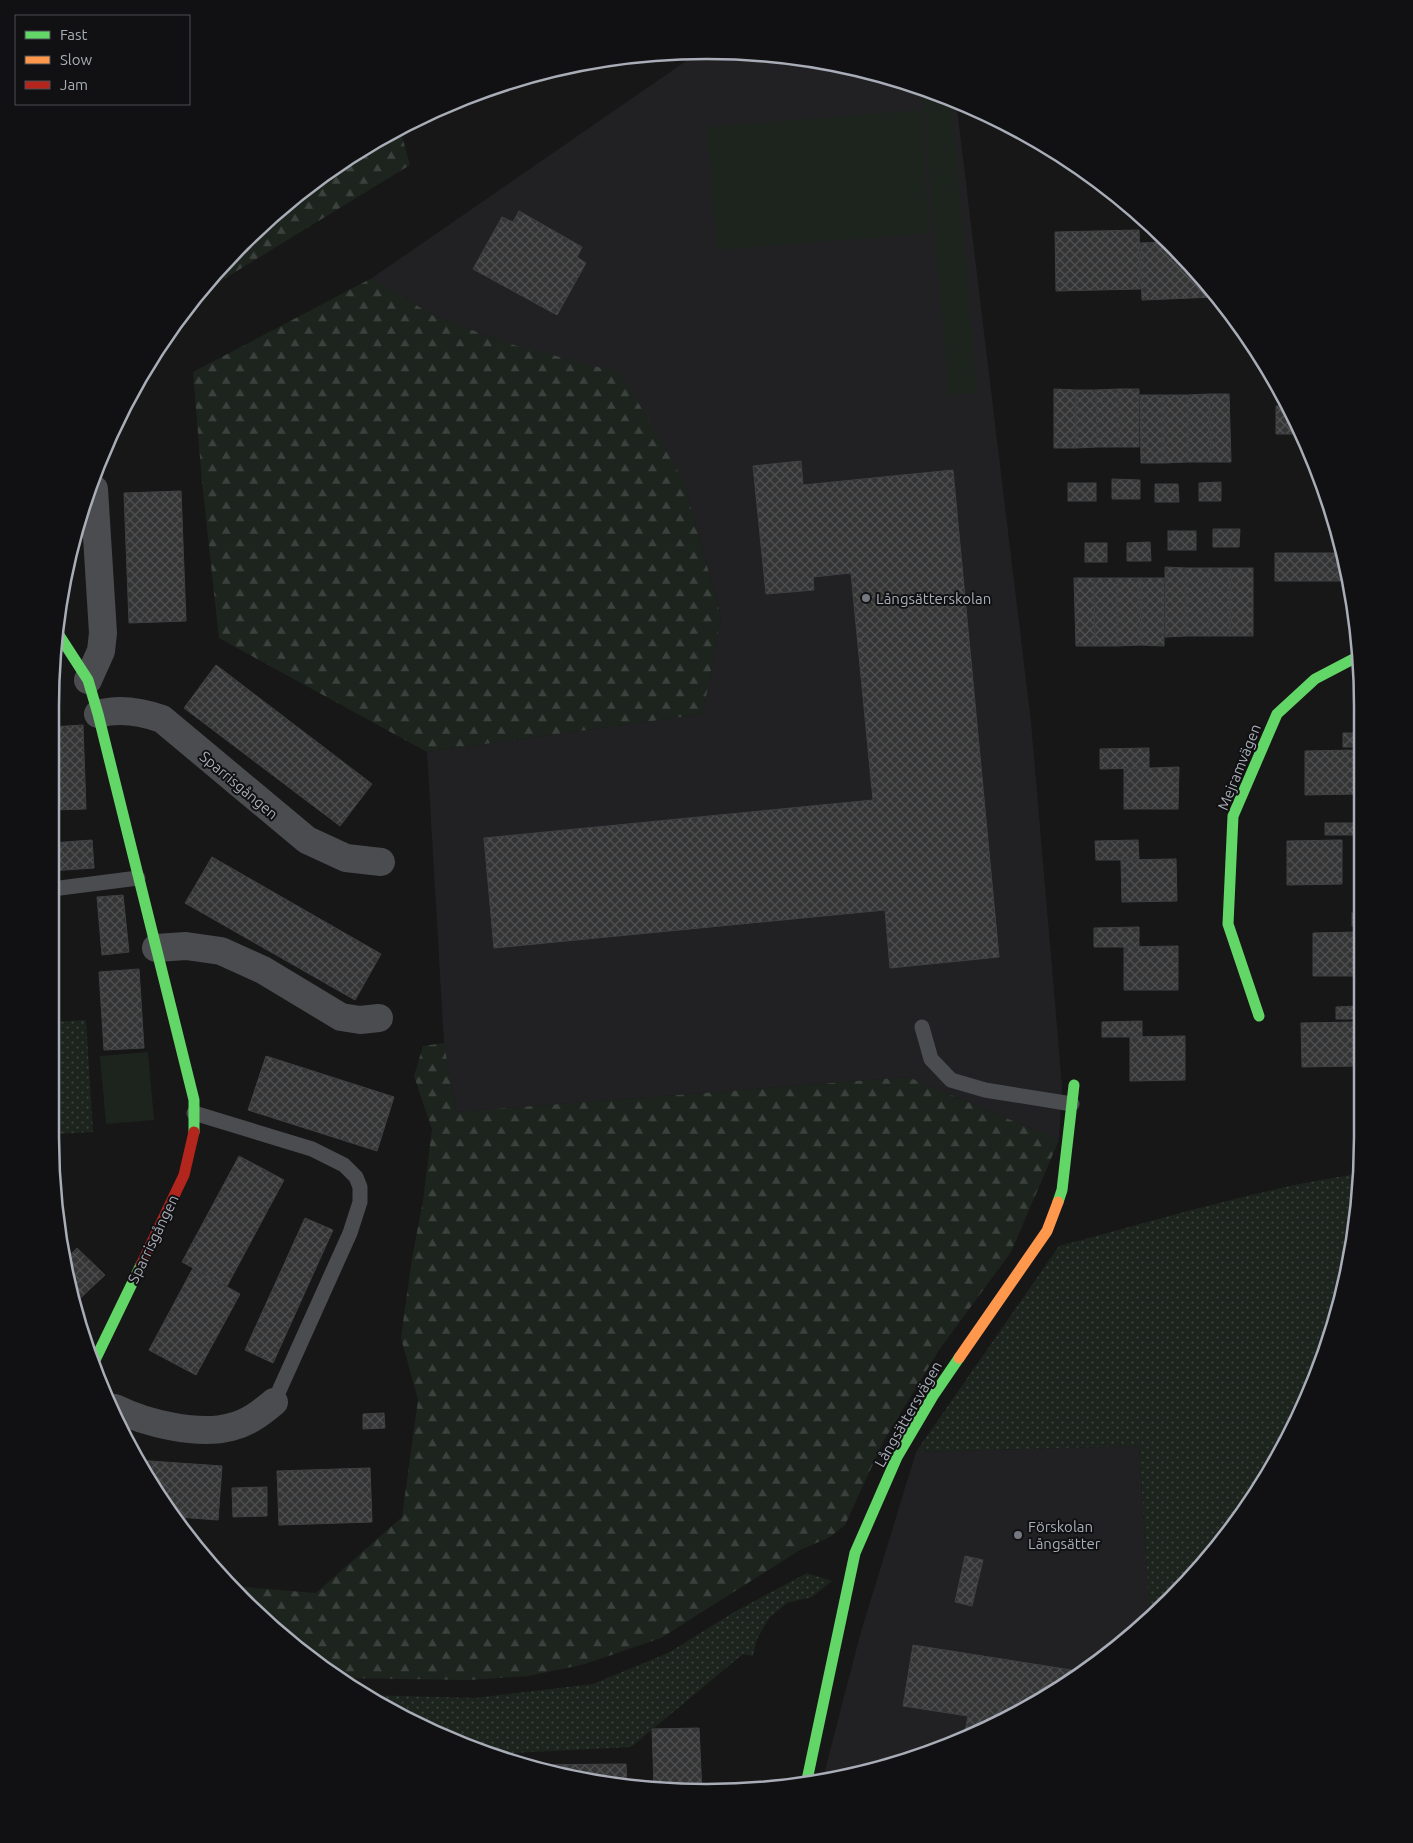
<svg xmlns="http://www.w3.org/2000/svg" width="1413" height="1843" viewBox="0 0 1413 1843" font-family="Ubuntu,sans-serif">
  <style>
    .built { fill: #212123 }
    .grass { fill: url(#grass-dots) }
    .forest { fill: url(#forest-firs) }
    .pitch { fill: #1d241e }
    .building { fill: url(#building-cross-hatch); stroke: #3f4043 }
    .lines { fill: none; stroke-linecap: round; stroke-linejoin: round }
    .lane { stroke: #4b4c50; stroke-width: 15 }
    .street { stroke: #4b4c50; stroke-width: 28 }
    .fast { stroke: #63d668; stroke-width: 11 }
    .slow { stroke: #ff974d; stroke-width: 11 }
    .jam { stroke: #b3261e; stroke-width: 11 }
    .poi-dot { fill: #757880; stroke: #111113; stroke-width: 2 }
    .labels { text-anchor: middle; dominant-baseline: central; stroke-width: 4; stroke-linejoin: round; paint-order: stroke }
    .poi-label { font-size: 15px; fill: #a8adb8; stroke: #111113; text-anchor: start }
    .street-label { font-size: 15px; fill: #a8adb8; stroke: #111113 }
    .rim { fill: none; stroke: #a8adb8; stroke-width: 2.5 }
  </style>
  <defs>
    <pattern id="grass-dots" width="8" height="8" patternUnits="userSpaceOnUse" patternTransform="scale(1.25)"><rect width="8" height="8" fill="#1d241e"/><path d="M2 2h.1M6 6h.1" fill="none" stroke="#3b413d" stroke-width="1.8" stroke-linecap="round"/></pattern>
    <pattern id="forest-firs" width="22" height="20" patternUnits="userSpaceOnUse" patternTransform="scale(1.25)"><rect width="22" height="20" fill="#1d241e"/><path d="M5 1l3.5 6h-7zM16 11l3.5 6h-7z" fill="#3b413d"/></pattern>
    <pattern id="building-cross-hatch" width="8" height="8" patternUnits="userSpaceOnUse" patternTransform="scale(1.25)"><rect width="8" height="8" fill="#353536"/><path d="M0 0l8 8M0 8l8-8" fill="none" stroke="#4f5051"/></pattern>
  </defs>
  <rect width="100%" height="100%" fill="#171717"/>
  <g class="built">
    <polygon points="702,50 835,63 956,100 1031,722 1062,1085 1059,1140 908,1077 456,1112 444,1043 427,752 703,714 721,617 684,482 510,344 434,316 372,278"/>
    <polygon points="1139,1446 1150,1617 1071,1683 997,1725 877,1771 823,1778 860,1635 916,1452"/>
  </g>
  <g class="grass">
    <polygon points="86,1020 93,1132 56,1134 50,1022"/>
    <path d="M1357,1174V1222L1313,1387L1253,1501L1171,1601L1150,1617L1139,1446L916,1452L1059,1246C1157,1220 1257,1189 1357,1174Z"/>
    <polygon points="807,1573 832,1581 812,1597 787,1603 769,1618 757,1639 753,1656 743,1654 631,1747 495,1754 379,1705 365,1695 475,1698 593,1684 668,1653 736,1611"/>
  </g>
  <g class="forest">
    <polygon points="400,129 410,165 196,296 273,213 342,160"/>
    <polygon points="372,278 434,316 510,344 621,373 684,482 721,617 703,714 427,752 219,638 202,482 193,372"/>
    <polygon points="444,1043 456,1112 908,1077 1059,1140 1011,1252 939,1350 883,1442 845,1525 830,1537 800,1550 661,1638 585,1664 529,1676 469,1680 343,1678 242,1601 231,1586 316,1593 402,1517 418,1400 401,1338 412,1258 423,1201 432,1129 414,1076 423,1046"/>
  </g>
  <g class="pitch">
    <polygon points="922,89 951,98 977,393 949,395"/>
    <polygon points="920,110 930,233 717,250 707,127"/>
    <polygon points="148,1052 154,1120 106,1124 100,1056"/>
  </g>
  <g class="building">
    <polygon points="519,211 582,247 577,257 586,263 557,315 473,269 502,217 513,222"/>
    <polygon points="1139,230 1141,289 1056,291 1055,232"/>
    <polygon points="1171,242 1216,297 1142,300 1140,243"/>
    <polygon points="1054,389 1076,390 1076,448 1054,448"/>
    <polygon points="1118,389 1139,389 1139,447 1119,447"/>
    <polygon points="1118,389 1119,447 1097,447 1096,390"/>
    <polygon points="1076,390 1096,390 1097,447 1076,448"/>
    <polygon points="1209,394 1229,394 1231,462 1211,462"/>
    <polygon points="1209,394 1211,462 1188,462 1188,395"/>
    <polygon points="1140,395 1164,395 1164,463 1141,463"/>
    <polygon points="1164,395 1188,395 1188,462 1164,463"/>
    <polygon points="1276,406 1284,406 1298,434 1276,434"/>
    <polygon points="801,461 803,485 953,470 999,957 890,968 885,910 494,948 484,838 873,800 851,573 813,577 814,590 766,594 753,466"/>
    <polygon points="1112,479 1140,480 1140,499 1112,499"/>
    <polygon points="1221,482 1221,501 1199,501 1199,483"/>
    <rect x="1068" y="483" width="28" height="18"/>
    <polygon points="1155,484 1178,484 1179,502 1155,502"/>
    <polygon points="181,491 186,621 129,623 124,493"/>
    <polygon points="1213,529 1240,529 1239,547 1213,547"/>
    <rect x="1168" y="531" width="28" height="19"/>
    <polygon points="1150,542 1151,561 1127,561 1127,543"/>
    <rect x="1085" y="543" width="22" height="19"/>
    <polygon points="1275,553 1342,553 1348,581 1275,581"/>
    <polygon points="1165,567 1186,568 1186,636 1165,637"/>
    <rect x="1186" y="568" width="23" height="68"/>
    <rect x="1209" y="568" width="21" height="68"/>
    <rect x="1230" y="568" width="23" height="68"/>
    <polygon points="1074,578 1094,578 1095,646 1076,646"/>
    <polygon points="1094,578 1117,578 1117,646 1095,646"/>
    <polygon points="1117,578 1140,578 1141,645 1117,646"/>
    <polygon points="1140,578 1164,578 1164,646 1141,645"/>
    <polygon points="216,665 372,784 340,826 184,708"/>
    <polygon points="83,725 86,809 51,810 51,727"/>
    <rect x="1343" y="733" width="14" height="14"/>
    <polygon points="1149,748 1149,768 1100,769 1100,749"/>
    <polygon points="1357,750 1357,794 1305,795 1305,751"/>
    <polygon points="1179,767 1178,809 1124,809 1124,769"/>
    <rect x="1325" y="823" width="32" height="12"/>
    <polygon points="92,840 94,868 51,871 51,843"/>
    <polygon points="1138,840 1139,860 1096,860 1095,841"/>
    <polygon points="1342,840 1342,884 1287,885 1287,841"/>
    <polygon points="212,857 381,954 355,1000 185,903"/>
    <polygon points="1176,859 1177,901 1122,902 1121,860"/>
    <polygon points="123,895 129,952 102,955 97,897"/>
    <rect x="1352" y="913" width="5" height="13"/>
    <polygon points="1139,927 1139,947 1094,947 1094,928"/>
    <polygon points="1357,932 1357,976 1313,976 1313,933"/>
    <polygon points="1178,946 1178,990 1124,990 1124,947"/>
    <polygon points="139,969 144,1048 104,1050 99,972"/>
    <polygon points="1357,1006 1357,1019 1336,1019 1336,1007"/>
    <polygon points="1142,1021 1142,1037 1102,1037 1102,1022"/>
    <polygon points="1356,1022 1357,1066 1302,1067 1301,1023"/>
    <polygon points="1185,1036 1185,1080 1130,1081 1130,1037"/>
    <polygon points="266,1056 394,1097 377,1151 248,1110"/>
    <polygon points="239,1156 284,1180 227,1286 182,1262"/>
    <polygon points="305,1218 333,1230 273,1363 245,1350"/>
    <polygon points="77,1248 105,1275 72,1306 66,1259"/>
    <polygon points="193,1268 240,1294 196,1375 149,1350"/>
    <polygon points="384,1413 385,1428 363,1429 363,1414"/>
    <polygon points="136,1460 222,1466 218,1520 178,1517"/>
    <polygon points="370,1468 372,1522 279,1525 277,1471"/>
    <polygon points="267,1487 267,1516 233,1517 232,1488"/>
    <polygon points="965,1556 983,1560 972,1606 955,1602"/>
    <polygon points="913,1645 1084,1672 1071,1683 997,1725 964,1738 968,1716 903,1706"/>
    <polygon points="699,1728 702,1792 654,1786 652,1729"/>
    <polygon points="626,1764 627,1782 537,1771 524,1765"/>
  </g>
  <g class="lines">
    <g class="lane">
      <polyline points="60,888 138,878"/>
      <polyline points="922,1027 931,1059 951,1080 985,1090 1072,1104"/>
      <polyline points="194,1113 312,1149 344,1165 356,1177 360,1187 360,1202 350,1233 274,1402"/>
    </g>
    <g class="street">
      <polyline points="88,680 101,651 103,633 94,489"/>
      <path d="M98,714C119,708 142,712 162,719L307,840L346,858L381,862"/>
      <polyline points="156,948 186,946 221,951 263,970 341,1017 360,1020 379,1018"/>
      <path d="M115,1408C145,1423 198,1436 231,1427C248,1423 261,1413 274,1402"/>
    </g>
    <g class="fast">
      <polyline points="57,632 88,680 98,714 194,1100 194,1132"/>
      <polyline points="1259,1016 1228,924 1233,816 1277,714 1315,679 1357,657"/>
      <polyline points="1058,1202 1062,1190 1074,1085"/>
      <polyline points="95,1360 141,1265"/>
      <polyline points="807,1780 855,1553 897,1457 933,1396 959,1358"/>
    </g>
    <polyline class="slow" points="959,1358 1047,1231 1058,1202"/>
    <polyline class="jam" points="141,1265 184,1175 194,1132"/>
  </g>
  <g class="poi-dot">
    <circle cx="866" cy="598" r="5"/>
    <circle cx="1018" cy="1535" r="5"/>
  </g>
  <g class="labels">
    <g class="poi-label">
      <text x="876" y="598">Långsätterskolan</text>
      <text x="1028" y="1526">Förskolan<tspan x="1028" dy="17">Långsätter</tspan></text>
    </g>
    <g class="street-label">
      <text transform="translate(1239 767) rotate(-68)">Mejramvägen</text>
      <text transform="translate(239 785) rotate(40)">Sparrisgången</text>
      <text transform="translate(153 1239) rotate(-64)">Sparrisgången</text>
      <text transform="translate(908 1414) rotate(-60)">Långsättersvägen</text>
    </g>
  </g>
  <path d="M0 0H1413V1843H0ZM706 59H707A647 647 0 0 1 1354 706V1137A647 647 0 0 1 707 1784H706A647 647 0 0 1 59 1137V706A647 647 0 0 1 706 59Z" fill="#111113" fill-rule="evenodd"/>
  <path class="rim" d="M706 59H707A647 647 0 0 1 1354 706V1137A647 647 0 0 1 707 1784H706A647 647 0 0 1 59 1137V706A647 647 0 0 1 706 59Z"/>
  <rect x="15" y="15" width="175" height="90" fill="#111113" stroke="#4d4f55"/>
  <rect x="25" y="31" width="25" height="8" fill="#63d668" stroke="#4d4f55"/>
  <text x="60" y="40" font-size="15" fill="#a8adb8">Fast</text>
  <rect x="25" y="56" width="25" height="8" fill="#ff974d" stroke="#4d4f55"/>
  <text x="60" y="65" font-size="15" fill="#a8adb8">Slow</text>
  <rect x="25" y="81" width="25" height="8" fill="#b3261e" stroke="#4d4f55"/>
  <text x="60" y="90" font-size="15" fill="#a8adb8">Jam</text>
</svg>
